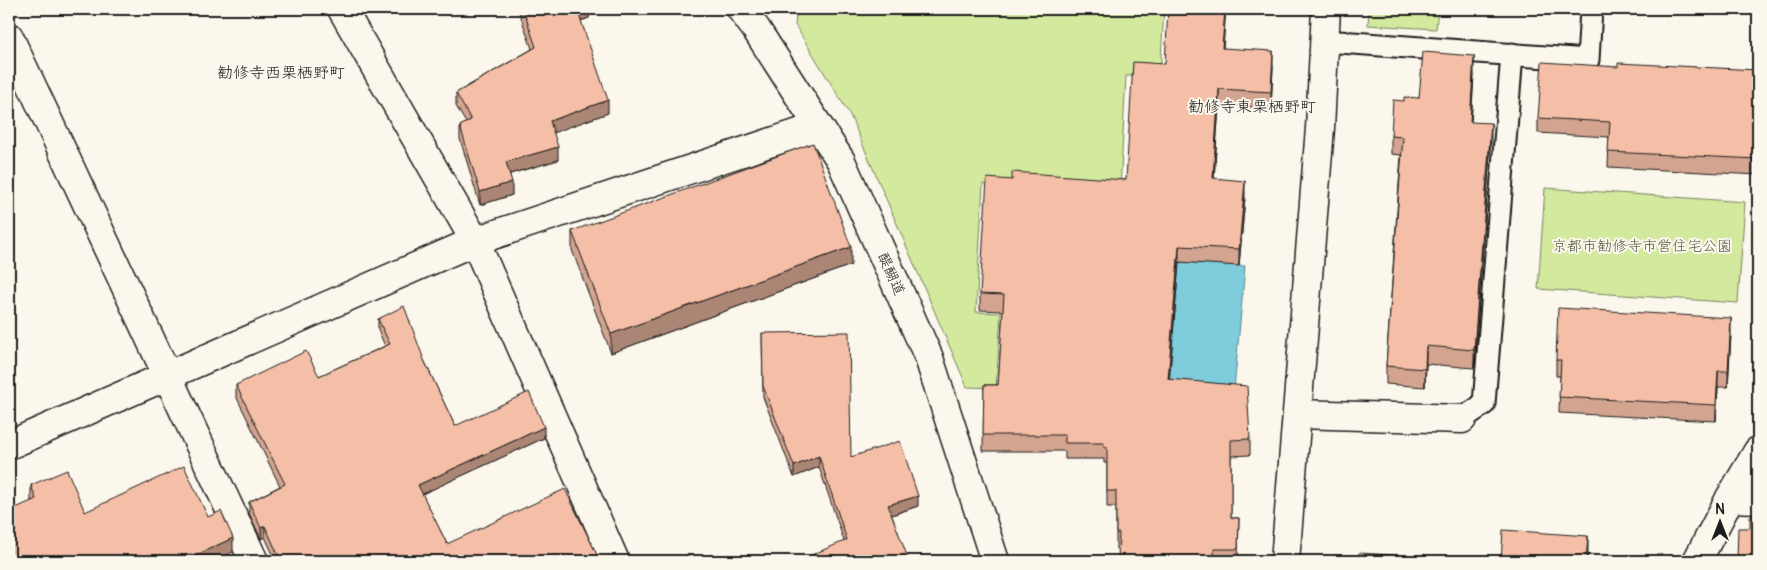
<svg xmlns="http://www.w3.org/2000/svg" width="1767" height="570" viewBox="0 0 1767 570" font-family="Pangolin,'Klee One',sans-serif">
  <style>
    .green { fill: #d2e99e; stroke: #77825d }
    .water { fill: #7fccdd; stroke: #578690 }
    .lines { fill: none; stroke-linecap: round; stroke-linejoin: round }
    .service-casing { stroke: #1c1c1c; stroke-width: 25 }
    .minor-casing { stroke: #1c1c1c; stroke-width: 31 }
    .tertiary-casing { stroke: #1c1c1c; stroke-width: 31 }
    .secondary-casing { stroke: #1c1c1c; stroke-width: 31 }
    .service { stroke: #fbf7ec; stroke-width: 21 }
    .minor { stroke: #fbf7ec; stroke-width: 28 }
    .tertiary { stroke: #fbf7ec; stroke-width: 28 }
    .secondary { stroke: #fbf7ec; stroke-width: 28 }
    .wall { fill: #d3a490; stroke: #1c1c1c }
    .shaded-wall { fill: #ac8675; stroke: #1c1c1c }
    .building { fill: #f5bfa7; stroke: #1c1c1c }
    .labels { text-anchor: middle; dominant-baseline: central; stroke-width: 4; stroke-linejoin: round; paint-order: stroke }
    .park-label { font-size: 15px; fill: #535a43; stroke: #fbf7ec }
    .street-label { font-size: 15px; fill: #1c1c1c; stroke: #fbf7ec }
    .neighbourhood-label { font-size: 16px; fill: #1c1c1c; stroke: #fbf7ec }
  </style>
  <rect width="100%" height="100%" fill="#fbf7ec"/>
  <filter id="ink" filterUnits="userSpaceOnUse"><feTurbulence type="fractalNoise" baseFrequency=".02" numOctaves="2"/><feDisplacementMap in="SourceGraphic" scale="10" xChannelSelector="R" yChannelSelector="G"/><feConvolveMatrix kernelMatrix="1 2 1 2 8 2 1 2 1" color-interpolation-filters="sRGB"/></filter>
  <g filter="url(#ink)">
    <g class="green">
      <polygon points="797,9 1164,9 1160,76 1126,76 1120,190 983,184 976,312 1001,313 996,388 967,387 850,115 795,25"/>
      <polygon points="1369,9 1438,9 1436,29 1368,25"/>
      <polygon points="1545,188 1745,202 1738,303 1538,289"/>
    </g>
    <polygon class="water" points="1179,262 1245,266 1233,401 1168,396"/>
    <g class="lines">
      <g class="service-casing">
        <g id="service">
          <polyline points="1325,41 1588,60 1591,9"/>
          <polyline points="1462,419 1484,404 1512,54"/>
        </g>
      </g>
      <g class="minor-casing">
        <g id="minor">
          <polyline points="342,9 475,241 615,561"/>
          <polyline points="9,37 254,561"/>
          <polyline points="1297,414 1462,419"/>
          <polyline points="1730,498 1758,499"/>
          <polyline points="1697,561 1730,498 1758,451"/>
        </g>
      </g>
      <g class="tertiary-casing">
        <g id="tertiary">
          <polyline points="9,445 475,241 817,127"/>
          <polyline points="1285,561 1320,128 1326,9"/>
        </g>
      </g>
      <g class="secondary-casing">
        <polyline id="secondary" points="741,9 756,29 841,161 929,358 995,561"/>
      </g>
      <use href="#service" class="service"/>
      <use href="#minor" class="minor"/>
      <use href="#tertiary" class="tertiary"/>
      <use href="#secondary" class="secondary"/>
    </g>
    <g class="wall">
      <polygon points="518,9 589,9 589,18 581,21 608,113 553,132 558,160 510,174 512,195 480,205 460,139 460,126 466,123 456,106 456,93 532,49"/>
      <polygon points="1515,9 1535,9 1535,11"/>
      <polygon points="1223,48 1273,67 1271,108 1219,105 1214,178 1245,197 1239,266 1179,262 1169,380 1250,439 1250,455 1231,456 1231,518 1239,518 1238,561 1118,561 1119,549 1116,549 1116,507 1107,507 1107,463 1104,463 1104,459 1065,459 1065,451 983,451 984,385 998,385 1003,311 980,310 980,294 1012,180 1126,180 1165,64"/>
      <polygon points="1618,67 1758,70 1758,175 1608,167 1609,137 1538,133 1538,118"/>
      <polygon points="1474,74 1471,122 1491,141 1474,368 1426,364 1425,387 1386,384 1386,366 1401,155 1391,154 1391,136 1404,101 1419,98"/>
      <polygon points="572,231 851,265 611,353 572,250"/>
      <polygon points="378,319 424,360 455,426 544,438 422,494 447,544 600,561 276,561 265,537 261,539 249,513 249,502 280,486 236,396 236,385 319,376 385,346 378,330"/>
      <polygon points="762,333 851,457 918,506 892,515 844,541 819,467 794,477 763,397"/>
      <polygon points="1731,334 1728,387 1718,387 1716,421 1559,413 1560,376 1556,376 1556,360"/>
      <polygon points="31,485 85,512 208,517 233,552 31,501"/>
    </g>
    <g class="shaded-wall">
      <polygon points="577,9 589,9 589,18 577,22"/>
      <polygon points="1225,9 1226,9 1222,64 1222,48"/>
      <polygon points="1273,51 1273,67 1271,108 1271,92"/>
      <polygon points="1474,56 1474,74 1470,140 1470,122"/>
      <polygon points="1219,89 1219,105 1213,194 1213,178"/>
      <polygon points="608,100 608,113 550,134 550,121"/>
      <polygon points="1491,123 1491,141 1474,368 1474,350"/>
      <polygon points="558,147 558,160 506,175 506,162"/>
      <polygon points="1245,181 1245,197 1239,266 1239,249"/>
      <polygon points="512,182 512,195 480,205 480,192"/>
      <polygon points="1179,246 1179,262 1168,396 1168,379"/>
      <polygon points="851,247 851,265 611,353 611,334"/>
      <polygon points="1731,318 1731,334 1728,387 1728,371"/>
      <polygon points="1426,346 1426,364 1425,387 1425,369"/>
      <polygon points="1718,371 1718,387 1716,421 1716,405"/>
      <polygon points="544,427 544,438 418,496 418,485"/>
      <polygon points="819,456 819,467 794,477 794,466"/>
      <polygon points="918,496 918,506 888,516 888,505"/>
      <polygon points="265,526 265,537 261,539 261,528"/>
      <polygon points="1588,536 1588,554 1587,561 1586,561"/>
      <polygon points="233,538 233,552 214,561 183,561"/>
    </g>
    <g class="building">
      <polygon points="523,9 578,9 577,9 608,100 550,121 558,147 506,162 512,182 480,192 460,126 471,120 456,93 536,47"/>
      <polygon points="1168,9 1225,9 1222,48 1273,51 1271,92 1219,89 1213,178 1245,181 1239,249 1179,246 1168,379 1247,386 1250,439 1231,440 1231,518 1239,518 1238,549 1214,549 1214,561 1118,561 1119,533 1116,533 1116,491 1107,491 1107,447 1104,447 1104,443 1065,443 1065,435 983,435 984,385 998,385 1004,295 980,294 987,178 1012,180 1012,172 1126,180 1133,62 1165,64"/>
      <polygon points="1423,52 1474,56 1470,122 1491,123 1474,350 1426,346 1425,369 1386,366 1403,137 1391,136 1393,100 1404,101 1404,97 1419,98"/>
      <polygon points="1542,62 1618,67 1618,63 1758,70 1758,159 1608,152 1610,122 1538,118"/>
      <polygon points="813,143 851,247 611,334 572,231"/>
      <polygon points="404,306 424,360 455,426 529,392 544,427 418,485 447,544 565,489 600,561 281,561 265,526 261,528 249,502 285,484 236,385 306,351 319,376 390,344 378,319"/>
      <polygon points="1558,308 1731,318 1728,371 1718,371 1716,405 1559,397 1561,360 1556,360"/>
      <polygon points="849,332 851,457 900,441 918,496 888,505 909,561 797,561 847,540 819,456 794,466 763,386 762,333"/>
      <polygon points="184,466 208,517 221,511 233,538 183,561 9,561 9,511 36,499 31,485 67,470 85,512"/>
      <polygon points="1750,516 1758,516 1758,561 1715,561 1716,560 1737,560 1738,528 1750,528"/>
      <polygon points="1503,530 1588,536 1586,561 1501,561"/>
      <polygon points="1359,553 1489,561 1358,561"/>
    </g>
  </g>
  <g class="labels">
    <g class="park-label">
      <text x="1642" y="246">京都市勧修寺市営住宅公園</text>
    </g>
    <g class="street-label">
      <text transform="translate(891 274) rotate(66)">醍醐道</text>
    </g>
    <g class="neighbourhood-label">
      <text x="281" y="73">勧修寺西栗栖野町</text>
      <text x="1252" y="107">勧修寺東栗栖野町</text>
    </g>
  </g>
  <rect width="1767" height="570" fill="none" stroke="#fbf7ec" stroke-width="30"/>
  <rect x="15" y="15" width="1737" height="540" fill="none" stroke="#1c1c1c" stroke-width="2" filter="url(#ink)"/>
  <g transform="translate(1720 522)" stroke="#fbf7ec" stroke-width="4" paint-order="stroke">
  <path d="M0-4L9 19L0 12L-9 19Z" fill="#1c1c1c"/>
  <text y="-8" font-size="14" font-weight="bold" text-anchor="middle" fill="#1c1c1c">N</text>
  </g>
</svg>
